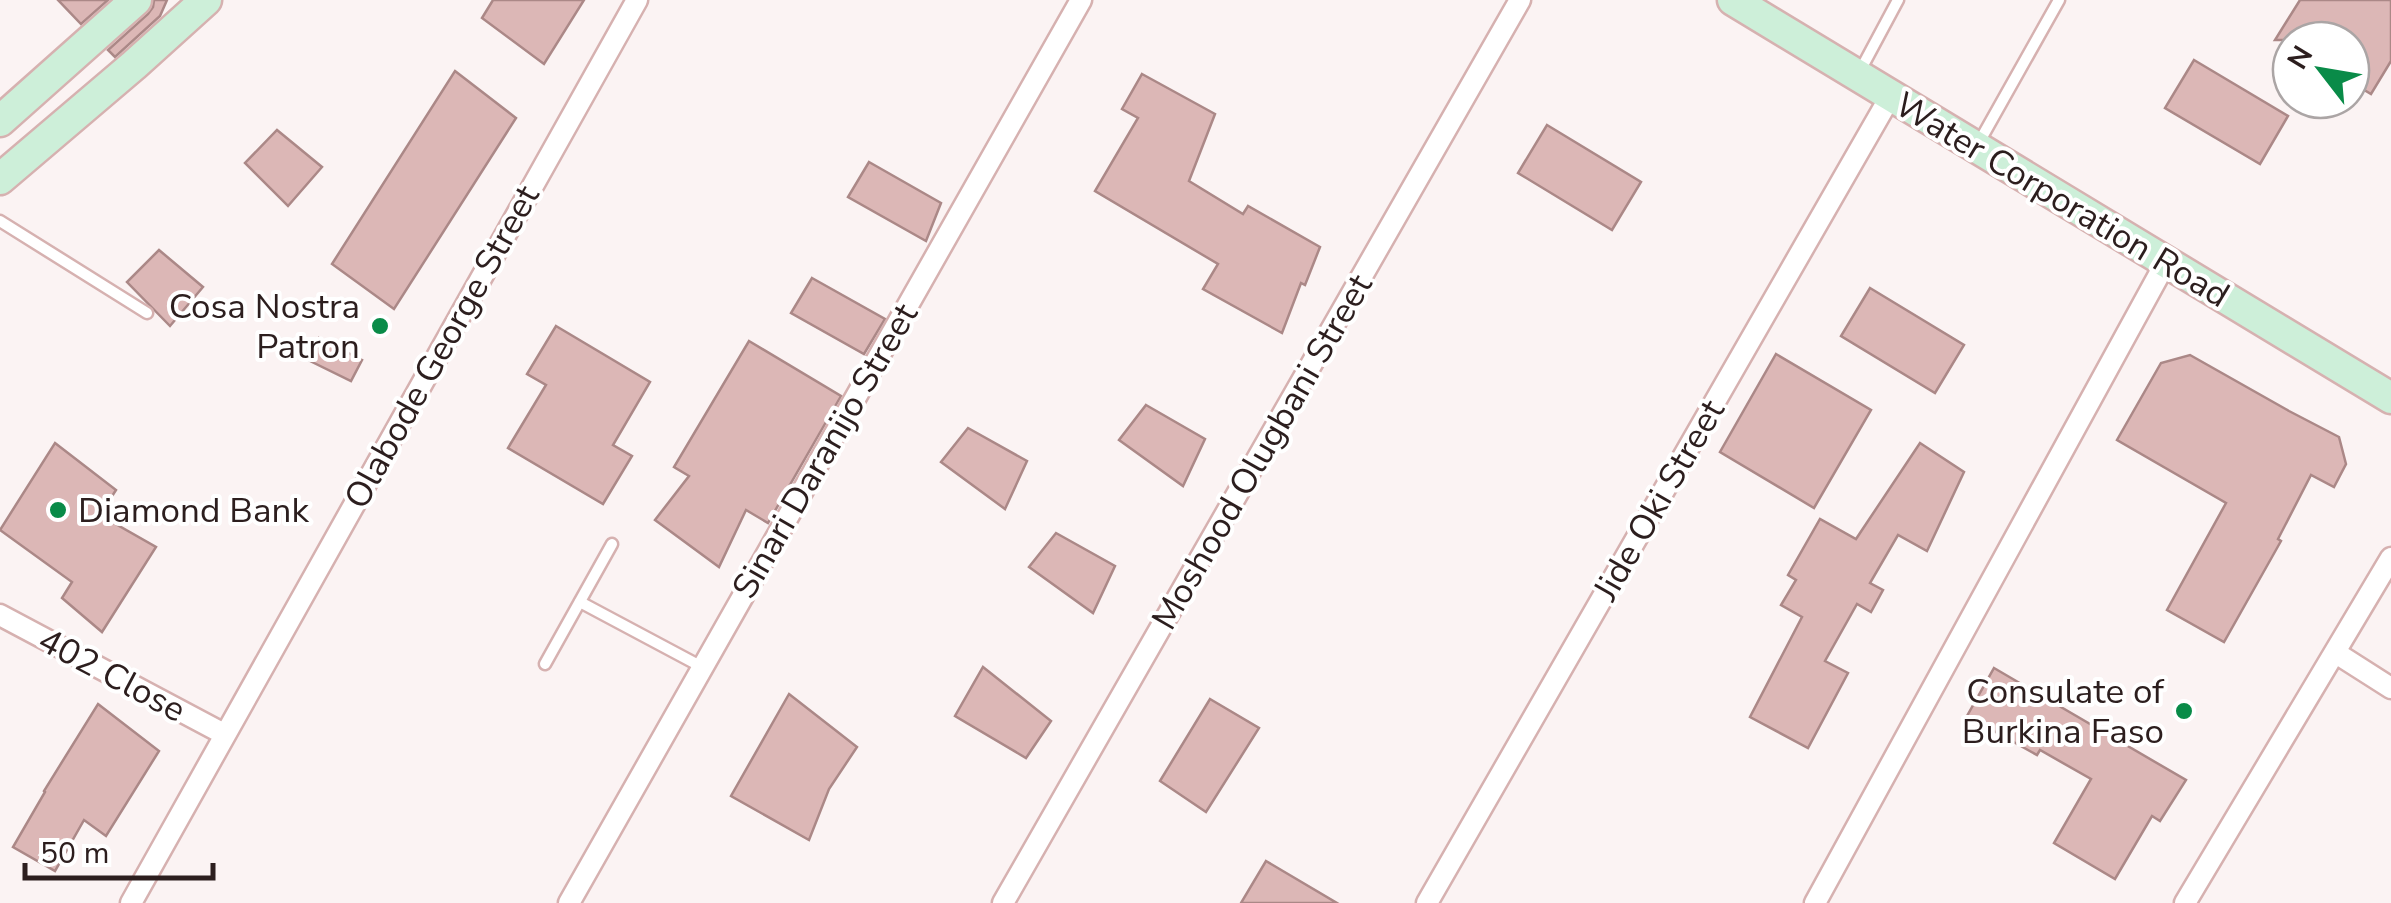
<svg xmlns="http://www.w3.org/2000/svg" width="2391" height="903" viewBox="0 0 2391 903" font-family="'Nunito Sans',sans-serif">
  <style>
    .building { fill: #dcb7b6; stroke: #ab8887; stroke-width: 2.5 }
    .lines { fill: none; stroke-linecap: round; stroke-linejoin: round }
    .lane-casing { stroke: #d6b1b0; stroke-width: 15 }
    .street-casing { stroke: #d6b1b0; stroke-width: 25 }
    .secondary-casing { stroke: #d6b1b0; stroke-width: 35 }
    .lane { stroke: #fff; stroke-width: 10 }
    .street { stroke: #fff; stroke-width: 20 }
    .secondary { stroke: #cdefd9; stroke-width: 30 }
    .poi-dot { fill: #098b48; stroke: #fff; stroke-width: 4 }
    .labels { text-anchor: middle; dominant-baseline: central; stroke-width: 8; stroke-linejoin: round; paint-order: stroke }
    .street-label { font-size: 35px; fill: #2c1e1e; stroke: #fff }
    .poi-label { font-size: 35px; fill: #2c1e1e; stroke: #fff; text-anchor: end }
  </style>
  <rect width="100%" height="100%" fill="#fbf3f3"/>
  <g class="building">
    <polygon points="58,0 108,0 81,24"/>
    <polygon points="154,0 167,0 160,16 115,57 108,50 148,14 153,7"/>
    <polygon points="493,0 584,0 544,64 482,18"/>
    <polygon points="2300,0 2391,0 2391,61 2371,94 2351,82 2351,40 2275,40"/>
    <polygon points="2194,60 2288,116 2260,164 2165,108"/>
    <polygon points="455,71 516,118 394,309 332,264"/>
    <polygon points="1142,74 1215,114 1189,181 1243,214 1248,206 1320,247 1305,285 1301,283 1282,333 1203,289 1218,264 1095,191 1138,118 1122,109"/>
    <polygon points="1547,125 1641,182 1612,230 1518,173"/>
    <polygon points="277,130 322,167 288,206 245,163"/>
    <polygon points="869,162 941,203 926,241 848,197"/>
    <polygon points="159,250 203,287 170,326 127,282"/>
    <polygon points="812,278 885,319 864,354 791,313"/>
    <polygon points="1870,288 1964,345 1935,393 1841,336"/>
    <polygon points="556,326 650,382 613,445 632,456 603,504 508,448 546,385 527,374"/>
    <polygon points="319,338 362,360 351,381 308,360"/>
    <polygon points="749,341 841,396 768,523 746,510 719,567 655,520 689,476 674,467"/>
    <polygon points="1776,354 1871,410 1814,508 1720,452"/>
    <polygon points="2190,355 2289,411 2339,437 2346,464 2334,487 2311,475 2278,539 2281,541 2224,642 2167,610 2226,503 2117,440 2161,363"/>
    <polygon points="1146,405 1205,439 1183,486 1119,440"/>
    <polygon points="968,428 1027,461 1005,509 941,462"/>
    <polygon points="55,443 116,490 100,515 156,547 102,632 62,598 72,582 0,530"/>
    <polygon points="1920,443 1964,472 1927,551 1898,535 1870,583 1883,590 1871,612 1857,604 1825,661 1848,673 1808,748 1750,717 1802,617 1781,605 1796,580 1788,575 1820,519 1856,539"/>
    <polygon points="1056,533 1115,566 1093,613 1029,567"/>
    <polygon points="983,667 1051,721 1026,758 955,716"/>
    <polygon points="1994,668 2186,780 2160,821 2152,816 2115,879 2054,843 2091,779 2040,750 2037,755 1967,716"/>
    <polygon points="789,694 857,747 829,789 809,840 731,796"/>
    <polygon points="1210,699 1259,728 1206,812 1160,781"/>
    <polygon points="98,704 159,751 106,836 84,820 55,871 13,847 45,792 44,791"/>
    <polygon points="1266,861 1337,903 1241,903"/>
  </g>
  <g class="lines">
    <g class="lane-casing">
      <g id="lane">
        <polyline points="1860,71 1898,0"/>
        <polyline points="1977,146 2059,0"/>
        <polyline points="0,221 147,313"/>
        <polyline points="580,602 702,667"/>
        <polyline points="545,664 612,544"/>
      </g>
    </g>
    <g class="street-casing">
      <g id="street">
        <polyline points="0,615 224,734"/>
        <polyline points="2336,653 2391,688"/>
        <polyline points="131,903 637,0"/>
        <polyline points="569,903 1081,0"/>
        <polyline points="1003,903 1520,0"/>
        <polyline points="1427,903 1890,97"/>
        <polyline points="1815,903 2166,262"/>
        <polyline points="2185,903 2391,558"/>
      </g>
    </g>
    <g class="secondary-casing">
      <g id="secondary">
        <polyline points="1733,0 2391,398"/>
        <polyline points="0,121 136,0"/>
        <polyline points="0,179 134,65 206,0"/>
      </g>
    </g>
    <use href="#lane" class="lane"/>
    <use href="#street" class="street"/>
    <use href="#secondary" class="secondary"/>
  </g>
  <g class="poi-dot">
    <circle cx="380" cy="326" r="10"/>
    <circle cx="58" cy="510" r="10"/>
    <circle cx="2184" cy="711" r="10"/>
  </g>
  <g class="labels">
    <g class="street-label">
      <text transform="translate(2062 200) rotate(31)">Water Corporation Road</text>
      <text transform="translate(442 347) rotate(-61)">Olabode George Street</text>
      <text transform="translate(825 451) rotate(-60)">Sinari Daranijo Street</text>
      <text transform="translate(1262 452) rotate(-60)">Moshood Olugbani Street</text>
      <text transform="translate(1659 500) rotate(-60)">Jide Oki Street</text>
      <text transform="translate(112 675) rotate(28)">402 Close</text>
    </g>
    <g class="poi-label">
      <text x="360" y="306">Cosa Nostra<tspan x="360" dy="40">Patron</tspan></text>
      <text x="78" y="510" text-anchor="start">Diamond Bank</text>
      <text x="2164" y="691">Consulate of<tspan x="2164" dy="40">Burkina Faso</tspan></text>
    </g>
  </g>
  <g transform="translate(2321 70) rotate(301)"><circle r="48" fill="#ffffff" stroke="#aba5a5" stroke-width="2.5"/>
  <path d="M0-8L18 38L0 25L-18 38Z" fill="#098b48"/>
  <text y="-15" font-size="28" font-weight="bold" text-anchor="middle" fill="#2c1e1e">N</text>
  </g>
  <path d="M25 863v15h188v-15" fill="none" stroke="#2c1e1e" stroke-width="5"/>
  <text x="40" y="863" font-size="30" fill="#2c1e1e" stroke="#ffffff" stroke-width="8" paint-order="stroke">50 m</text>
</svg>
